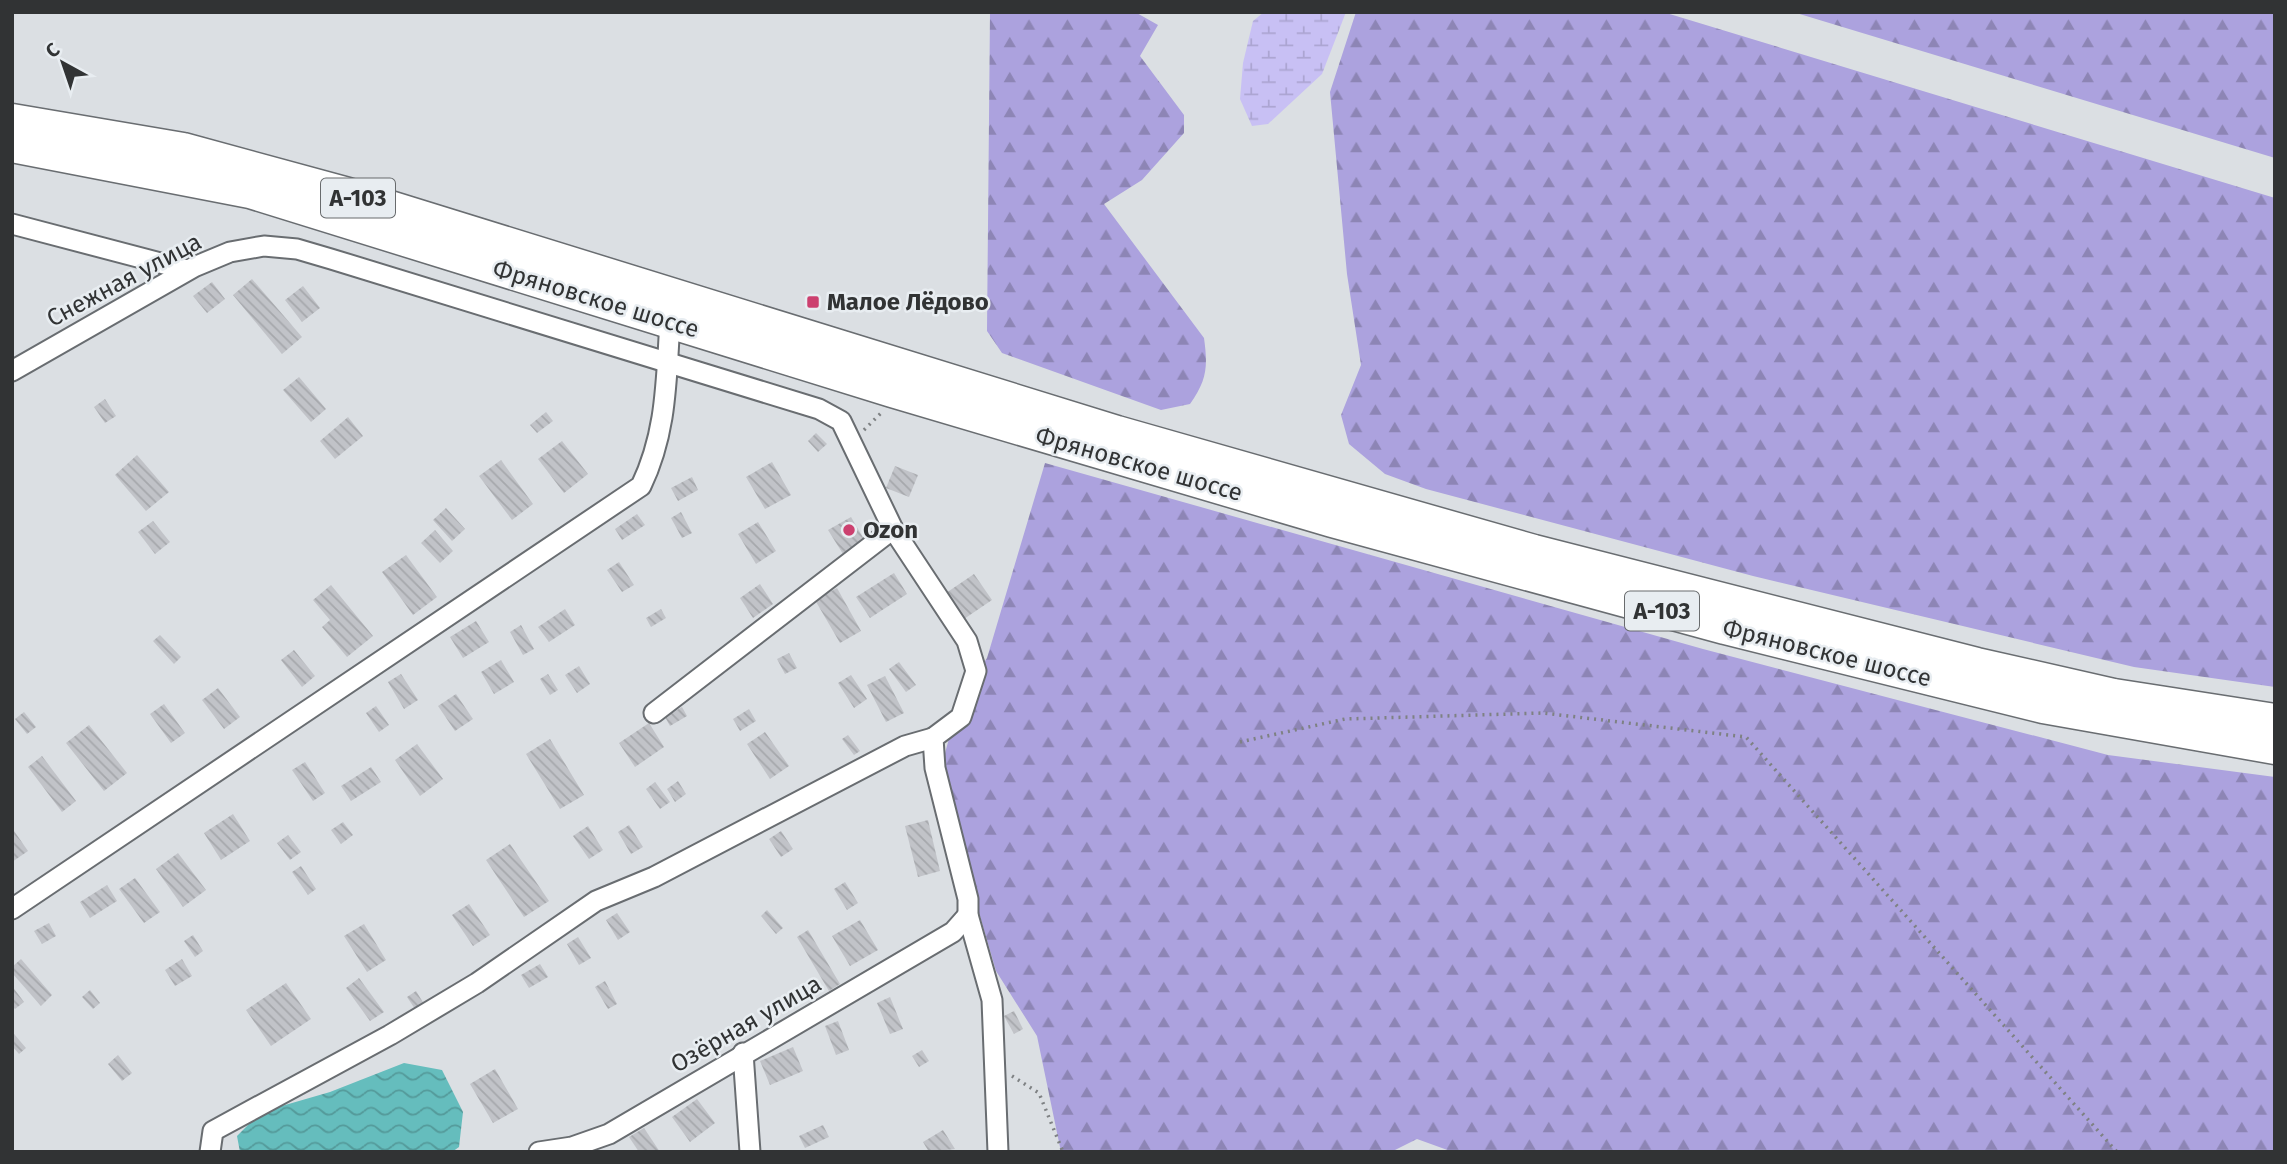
<svg xmlns="http://www.w3.org/2000/svg" width="2287" height="1164" viewBox="0 0 2287 1164" font-family="'Fira Sans',sans-serif">
  <style>
    .forest { fill: url(#forest-firs) }
    .wetland { fill: url(#wetland-marsh) }
    .water { fill: url(#water-waves) }
    .building { fill: url(#building-back-hatch) }
    .lines { fill: none; stroke-linecap: round; stroke-linejoin: round }
    .street-casing { stroke: #696d71; stroke-width: 23 }
    .primary-casing { stroke: #696d71; stroke-width: 35 }
    .path { stroke: #7e8183; stroke-width: 3.5; stroke-dasharray: 2 5; stroke-linecap: butt }
    .street { stroke: #fff; stroke-width: 19 }
    .primary { stroke: #fff; stroke-width: 32 }
    .poi-dot { fill: #cc406f; stroke: #e8edf1; stroke-width: 2.5 }
    .labels { text-anchor: middle; dominant-baseline: central; stroke-width: 5; stroke-linejoin: round; paint-order: stroke }
    .shield { fill: #e8edf1; stroke: #686b6d; stroke-width: 2 }
    .shield-label { font-size: 23px; font-weight: bold; fill: #313334 }
    .street-label { font-size: 24px; fill: #313334; stroke: #e8edf1 }
    .poi-label { font-size: 24px; font-weight: bold; fill: #313334; stroke: #e8edf1; text-anchor: start }
  </style>
  <defs>
    <pattern id="forest-firs" width="22" height="20" patternUnits="userSpaceOnUse" patternTransform="scale(1.75)"><rect width="22" height="20" fill="#aca2de"/><path d="M5 1l3.5 6h-7zM16 11l3.5 6h-7z" fill="#8d85b5"/></pattern>
    <pattern id="wetland-marsh" width="20" height="14" patternUnits="userSpaceOnUse" patternTransform="scale(1.75)"><rect width="20" height="14" fill="#c8c0f4"/><path d="M1 5h8M5 5V1M11 12h8M15 12V8" fill="none" stroke="#aca5d2"/></pattern>
    <pattern id="water-waves" width="16" height="10" patternUnits="userSpaceOnUse" patternTransform="scale(1.75)"><rect width="16" height="10" fill="#65bdbd"/><path d="M0 5q4-4 8 0t8 0" fill="none" stroke="#549a9a"/></pattern>
    <pattern id="building-back-hatch" width="6" height="6" patternUnits="userSpaceOnUse" patternTransform="scale(1.75)"><rect width="6" height="6" fill="#c1c3c8"/><path d="M-1 5l2 2M0 0l6 6M5-1l2 2" fill="none" stroke="#a6a8ac"/></pattern>
  </defs>
  <rect width="100%" height="100%" fill="#dbdfe3"/>
  <g class="forest">
    <path d="M990,12H1135L1158,25L1140,56L1184,115V133L1142,180L1104,204L1204,338C1208,367 1207,380 1190,404L1161,410L1002,353L987,331Z"/>
    <polygon points="1356,12 1663,12 2275,198 2275,687 2134,667 1753,576 1426,489 1385,474 1349,444 1341,415 1361,365 1347,274 1330,92"/>
    <polygon points="1793,12 2275,12 2275,158"/>
    <polygon points="1045,463 1703,649 2108,755 2275,777 2275,1152 1453,1152 1417,1139 1391,1152 1061,1152 1037,1036 996,971 952,820 944,757 959,701 987,658"/>
  </g>
  <polygon class="wetland" points="1264,12 1346,12 1322,74 1268,124 1252,126 1240,99 1243,63 1253,21"/>
  <polygon class="water" points="404,1063 442,1070 463,1112 459,1147 452,1152 240,1152 237,1136 261,1112 330,1092"/>
  <g class="building">
    <polygon points="252,279 302,337 282,354 233,295"/>
    <polygon points="212,282 225,299 207,313 193,296"/>
    <polygon points="303,286 320,308 302,322 285,300"/>
    <polygon points="299,377 326,409 311,422 283,390"/>
    <polygon points="105,399 116,416 105,423 94,407"/>
    <polygon points="546,412 553,421 537,433 530,425"/>
    <polygon points="348,417 363,436 335,459 320,441"/>
    <polygon points="816,433 827,444 818,452 808,441"/>
    <polygon points="562,441 588,474 564,493 538,459"/>
    <polygon points="137,455 169,492 146,511 115,475"/>
    <polygon points="501,460 533,504 512,520 479,476"/>
    <polygon points="772,462 791,495 765,509 746,477"/>
    <polygon points="895,466 918,475 909,497 886,488"/>
    <polygon points="692,477 698,490 678,501 671,488"/>
    <polygon points="446,508 465,529 452,541 433,520"/>
    <polygon points="681,512 692,533 682,538 671,518"/>
    <polygon points="637,514 645,525 622,540 615,529"/>
    <polygon points="851,517 865,541 843,554 828,530"/>
    <polygon points="153,521 170,542 155,554 138,532"/>
    <polygon points="758,522 776,551 756,564 738,534"/>
    <polygon points="435,530 453,551 440,563 421,543"/>
    <polygon points="406,555 437,597 413,615 382,572"/>
    <polygon points="619,562 634,585 622,592 607,570"/>
    <polygon points="894,573 907,594 870,618 856,597"/>
    <polygon points="974,574 992,600 964,619 946,593"/>
    <polygon points="760,584 773,604 753,618 740,598"/>
    <polygon points="331,585 373,636 347,657 322,627 330,620 313,600"/>
    <polygon points="837,588 861,631 840,643 815,600"/>
    <polygon points="565,609 575,625 549,642 538,627"/>
    <polygon points="661,609 666,618 651,627 646,618"/>
    <polygon points="476,621 489,642 463,658 450,637"/>
    <polygon points="521,625 534,649 523,655 510,632"/>
    <polygon points="160,635 181,657 174,664 153,641"/>
    <polygon points="294,650 315,676 302,687 281,660"/>
    <polygon points="789,653 797,668 785,674 777,659"/>
    <polygon points="501,660 514,682 494,694 481,672"/>
    <polygon points="899,662 916,685 906,692 889,669"/>
    <polygon points="579,666 590,684 577,693 565,675"/>
    <polygon points="401,674 418,700 404,709 388,682"/>
    <polygon points="548,674 558,690 550,695 540,679"/>
    <polygon points="851,675 867,699 854,708 838,683"/>
    <polygon points="885,676 904,713 886,722 867,685"/>
    <polygon points="218,688 240,717 224,729 202,700"/>
    <polygon points="456,694 473,719 455,731 438,706"/>
    <polygon points="164,704 185,733 171,743 150,714"/>
    <polygon points="376,706 389,725 379,732 366,713"/>
    <polygon points="682,707 687,716 670,726 665,717"/>
    <polygon points="749,709 756,721 740,731 733,719"/>
    <polygon points="24,712 36,727 27,734 15,719"/>
    <polygon points="649,723 664,747 635,767 619,743"/>
    <polygon points="89,725 127,773 104,791 66,743"/>
    <polygon points="765,732 789,766 770,779 747,744"/>
    <polygon points="848,735 860,751 854,755 842,739"/>
    <polygon points="550,739 584,795 560,809 526,754"/>
    <polygon points="417,744 443,779 420,796 395,760"/>
    <polygon points="42,756 76,801 62,812 28,767"/>
    <polygon points="305,762 325,793 313,801 292,770"/>
    <polygon points="371,767 381,782 351,801 341,786"/>
    <polygon points="678,781 686,794 675,802 667,789"/>
    <polygon points="655,782 670,802 660,809 646,789"/>
    <polygon points="233,814 250,841 221,860 204,833"/>
    <polygon points="928,820 940,871 918,877 905,826"/>
    <polygon points="343,822 353,835 341,844 331,830"/>
    <polygon points="629,825 643,847 631,854 618,832"/>
    <polygon points="588,826 603,850 589,859 573,836"/>
    <polygon points="12,828 28,851 12,862"/>
    <polygon points="781,831 793,849 781,857 769,839"/>
    <polygon points="288,835 301,852 290,860 277,843"/>
    <polygon points="510,844 549,901 524,917 486,860"/>
    <polygon points="178,853 206,890 183,907 156,869"/>
    <polygon points="301,866 316,889 308,895 292,872"/>
    <polygon points="135,878 160,912 144,923 119,889"/>
    <polygon points="845,882 858,903 847,910 834,889"/>
    <polygon points="107,885 117,901 90,918 80,902"/>
    <polygon points="469,904 490,935 473,946 452,915"/>
    <polygon points="767,910 783,928 776,934 761,916"/>
    <polygon points="617,913 630,932 618,940 606,920"/>
    <polygon points="860,920 878,950 850,966 832,936"/>
    <polygon points="49,923 56,936 42,944 34,931"/>
    <polygon points="364,924 386,960 367,972 344,936"/>
    <polygon points="808,930 840,984 829,991 797,937"/>
    <polygon points="193,935 203,951 195,957 184,941"/>
    <polygon points="578,937 591,958 579,965 567,944"/>
    <polygon points="21,959 52,995 41,1006 12,973 12,967"/>
    <polygon points="182,959 192,976 175,986 165,970"/>
    <polygon points="540,964 548,977 529,988 521,975"/>
    <polygon points="359,978 384,1012 370,1021 346,988"/>
    <polygon points="605,981 617,1004 608,1009 595,987"/>
    <polygon points="286,983 311,1019 271,1046 246,1010"/>
    <polygon points="12,986 24,1002 15,1009 12,1006"/>
    <polygon points="90,990 100,1003 93,1009 82,997"/>
    <polygon points="416,991 424,1004 415,1009 407,997"/>
    <polygon points="890,997 903,1029 890,1034 877,1003"/>
    <polygon points="1014,1011 1023,1029 1014,1034 1004,1016"/>
    <polygon points="838,1021 849,1050 836,1055 825,1026"/>
    <polygon points="14,1034 26,1048 19,1054 12,1046"/>
    <polygon points="793,1047 803,1071 770,1085 760,1061"/>
    <polygon points="922,1050 929,1061 919,1067 912,1056"/>
    <polygon points="118,1055 132,1073 122,1081 108,1064"/>
    <polygon points="495,1069 518,1109 493,1123 470,1084"/>
    <polygon points="697,1099 715,1123 690,1142 672,1117"/>
    <polygon points="823,1125 829,1137 805,1148 799,1136"/>
    <polygon points="644,1128 660,1152 639,1152 629,1137"/>
    <polygon points="943,1130 955,1149 929,1152 923,1142"/>
  </g>
  <g class="lines">
    <g class="street-casing">
      <g id="street">
        <polyline points="12,224 187,270"/>
        <polyline points="12,371 194,267 230,252 264,246 297,249 331,259 819,409 841,421 893,529 967,641 976,671 961,717 933,738 935,768 968,899 968,915 992,1000 998,1152"/>
        <polyline points="654,713 893,529"/>
        <path d="M12,909L641,486C667,432 666,380 670,322"/>
        <polyline points="743,1053 750,1152"/>
        <polyline points="210,1152 213,1131 390,1035 477,983 596,901 654,877 905,746 933,738"/>
        <polyline points="539,1152 572,1147 609,1134 953,932 968,915"/>
      </g>
    </g>
    <g class="primary-casing">
      <g id="primary">
        <polyline points="12,120 183,149 348,194 1117,432 1534,551 1977,664 2114,695 2275,720"/>
        <polyline points="12,146 250,192 892,391 1332,521 1725,628 2043,707 2275,748"/>
      </g>
    </g>
    <g class="path">
      <polyline points="864,430 881,413"/>
      <polyline points="1240,742 1345,719 1543,713 1746,737 2117,1152"/>
      <polyline points="1012,1076 1039,1093 1063,1152"/>
    </g>
    <use href="#street" class="street"/>
    <use href="#primary" class="primary"/>
  </g>
  <g class="poi-dot">
    <rect x="806" y="295" width="14" height="14" rx="3.5"/>
    <circle cx="849" cy="530" r="7"/>
  </g>
  <g class="labels">
    <g class="shield">
      <rect x="321" y="178.5" width="74" height="39" rx="5"/>
      <rect x="1625" y="591.5" width="74" height="39" rx="5"/>
    </g>
    <g class="shield-label">
      <text x="358" y="198">А-103</text>
      <text x="1662" y="611">А-103</text>
    </g>
    <g class="street-label">
      <text transform="translate(124 280) rotate(-28)">Снежная улица</text>
      <text transform="translate(596 299) rotate(17)">Фряновское шоссе</text>
      <text transform="translate(1139 464) rotate(16)">Фряновское шоссе</text>
      <text transform="translate(1827 653) rotate(14)">Фряновское шоссе</text>
      <text transform="translate(746 1024) rotate(-30)">Озёрная улица</text>
    </g>
    <g class="poi-label">
      <text x="827" y="302">Малое Лёдово</text>
      <text x="863" y="530">Ozon</text>
    </g>
  </g>
  <rect width="2287" height="1164" fill="none" stroke="#313334" stroke-width="28"/>
  <g transform="translate(63 63) rotate(320)" stroke="#e8edf1" stroke-width="5" paint-order="stroke">
  <path d="M0-5L12 26L0 18L-12 26Z" fill="#313334"/>
  <text y="-10" font-size="19" font-weight="bold" text-anchor="middle" fill="#313334">С</text>
  </g>
</svg>
